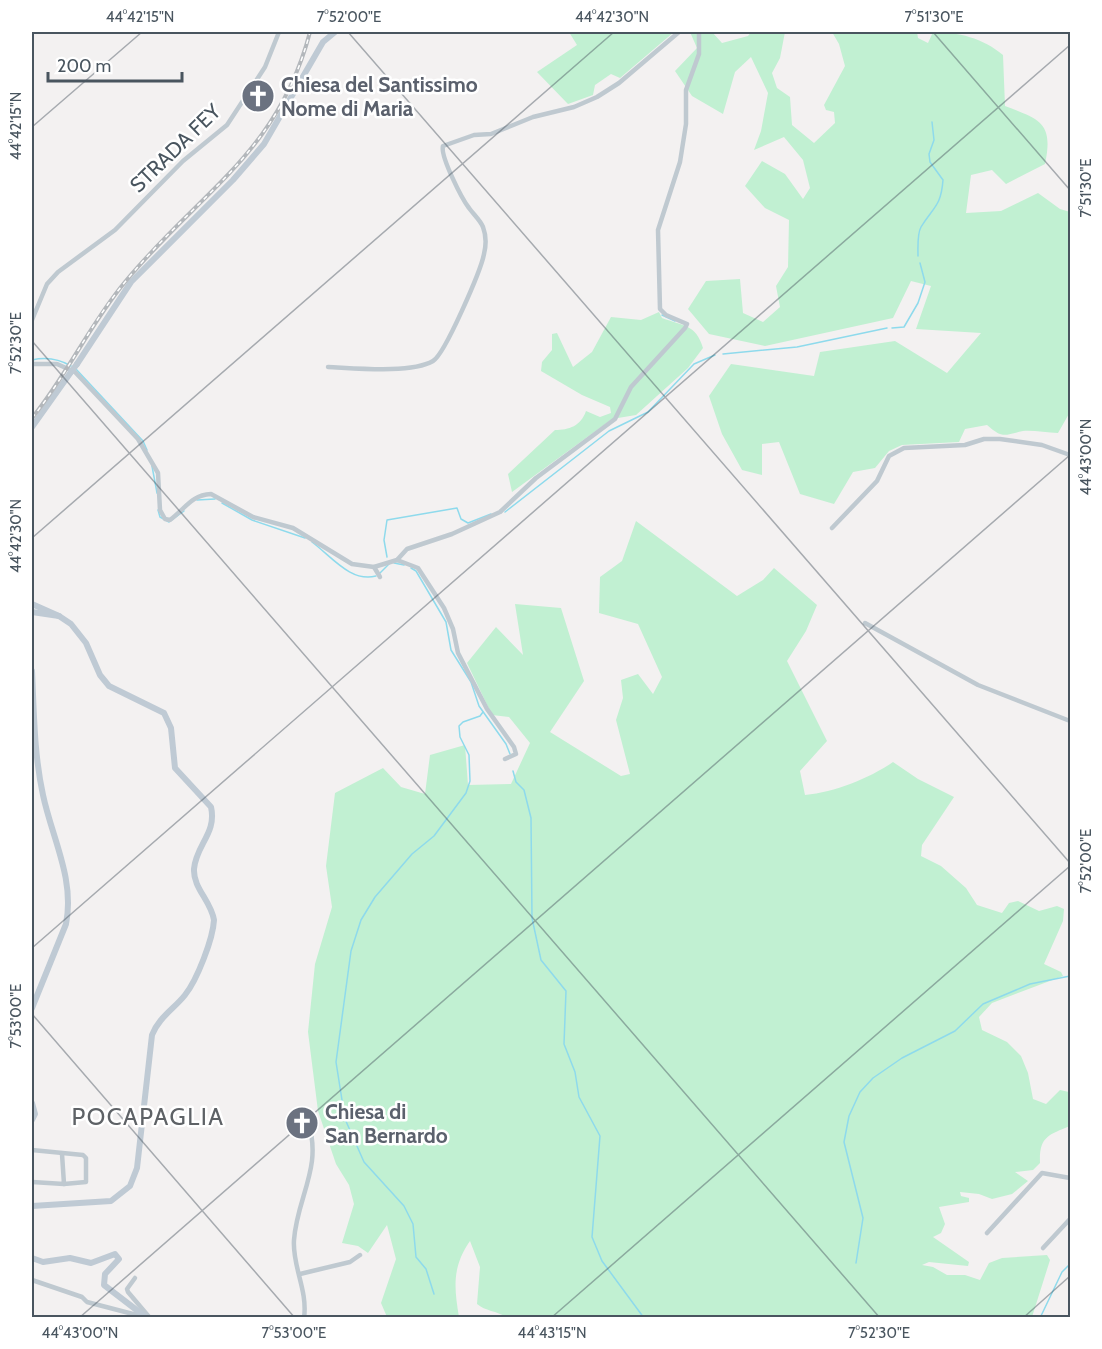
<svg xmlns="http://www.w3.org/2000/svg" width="1102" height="1349" viewBox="0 0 1102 1349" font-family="Cabin,sans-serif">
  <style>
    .green { fill: #c1f0d2 }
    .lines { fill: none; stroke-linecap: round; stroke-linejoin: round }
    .stream { stroke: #8edaec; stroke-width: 1.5 }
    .street { stroke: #bfc9d0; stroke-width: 4.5 }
    .secondary { stroke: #bfcad4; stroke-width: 6 }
    .rail-casing { stroke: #b3b7bb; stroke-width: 4 }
    .rail { stroke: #fff; stroke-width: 1.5; stroke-dasharray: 4.5; stroke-linecap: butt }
    .secondary-bridge { stroke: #bfcad4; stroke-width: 6 }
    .ticks { fill: none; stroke: #49555f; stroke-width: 1.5; stroke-opacity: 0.45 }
    .labels { text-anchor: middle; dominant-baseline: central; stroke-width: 5; stroke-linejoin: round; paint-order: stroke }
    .worship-label { font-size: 21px; font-weight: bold; fill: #5b616d; stroke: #fff; text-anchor: start }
    .street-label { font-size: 21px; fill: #49555f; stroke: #fff }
    .quarter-label { font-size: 24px; letter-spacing: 1.5px; fill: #5e6266; stroke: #fff }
    .neatline { fill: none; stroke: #49555f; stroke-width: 2 }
    .ticks-label { font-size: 15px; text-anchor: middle; fill: #49555f }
  </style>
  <rect width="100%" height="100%" fill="#f3f1f1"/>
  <g class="green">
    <polygon points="569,32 674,32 620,78 611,74 595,85 593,95 568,104 537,72 577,45"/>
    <path d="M690,32H712L722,43L748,36L751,32H785L780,58L772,73L777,88L790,97L792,125L814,143L835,123L834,112L826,110L824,105L845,66L839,44L832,32H917L918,38L928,43L933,32C958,32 983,38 1003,55L1005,106C1039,119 1054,122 1045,164L1006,184L992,170L971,175L966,213L1001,211L1038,193L1060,209L1070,212V412L1058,433C1047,433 1033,430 1023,431C1004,435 1003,439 987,425L965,429L959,442L902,445L889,451L875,468L853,472L834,504L800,494L779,442L762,444V475L742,470L722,434L709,396L731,364L814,376L820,352L895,341L947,373L981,333L916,329L931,286L911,281L893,318L765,346L709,334L688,309L706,281L740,279L743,313L763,322L780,307L776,286L788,267L789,220L765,208L745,186L762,161L785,174L803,199L810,188L803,160L784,137L754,150L761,131L768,93L751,57L735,72L723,114L692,96L675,71L697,48Z"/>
    <path d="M659,312L662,318C683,326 696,324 703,348L688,368L636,415L612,419L512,492L508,474L555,430C569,430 581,426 586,411L600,417L611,413L610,407L582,395L541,371L542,362L552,350V334L557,333L573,367L592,352L611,317L641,320Z"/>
    <path d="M636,521L737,596L763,580L774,568L817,605L806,631L787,661L827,741L800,771L805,795C835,792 868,779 893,762L918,779L954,797L922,845L921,856L941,866L966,888L977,905L1002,913L1009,903L1018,901L1039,911L1057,906L1064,909L1063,921L1044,964L1061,972L1063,976L992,1003L979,1017L982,1030L1007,1042L1021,1056L1028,1073L1033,1099L1046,1104L1060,1090L1069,1092L1070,1126C1048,1135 1039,1137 1040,1163L1033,1170L1015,1172L1028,1181L1012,1194L992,1199L979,1194L960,1192L961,1196L969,1198V1202L939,1207L945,1224L941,1233L933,1237L969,1262L968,1266L929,1262L922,1265L933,1267L947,1275H965L980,1280L989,1263L1002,1258L1047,1255L1050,1260L1032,1317H506C497,1311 485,1311 477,1304L480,1267L470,1241C452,1267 454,1287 459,1317H387L381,1303L396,1259L387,1225L368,1253L358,1246L342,1243L354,1204L349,1185L336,1164L318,1111L308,1032L315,964L332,907L326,866L335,793L383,768L401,787L425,794L430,755L465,745L468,785L511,784L530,743L509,717L492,715L467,663L496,627L523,655L515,604L561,608L584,681L550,732L621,776L630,774L616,720L623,698L621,680L638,674L653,694L662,677L638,624L599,613L600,577L622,561Z"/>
  </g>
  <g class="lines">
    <g class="stream">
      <path d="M918,256C918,248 917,234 921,227C933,207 941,207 943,180L930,162L929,154L934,140L932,122"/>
      <polyline points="662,315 675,321"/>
      <polyline points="892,328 904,327 918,303 925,282 920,263"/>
      <polyline points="723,354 797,347 887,328"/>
      <path d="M32,360C45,357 59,359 71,366"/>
      <polyline points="75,368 143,441 147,450"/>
      <polyline points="152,466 157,493"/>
      <polyline points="197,500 215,499"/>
      <polyline points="222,503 252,520 305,538"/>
      <polyline points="158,510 160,517 169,522 184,511"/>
      <polyline points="505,512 609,431 648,412 694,364 715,355"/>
      <path d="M312,542C331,556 351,583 376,576"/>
      <polyline points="387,557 384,540 387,520 457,508 461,519 468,523 491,514"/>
      <polyline points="394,563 404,565"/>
      <polyline points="411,568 416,571 446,622 451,650 471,682 479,706 506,744 510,754"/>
      <polyline points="380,573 389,564"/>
      <polyline points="513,771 516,782 524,790 531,818 532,918 541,960 566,991 564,1044 575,1072 579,1097 600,1136 592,1237 602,1261 644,1318"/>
      <polyline points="856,1263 863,1218 844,1142 849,1116 860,1092 873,1078 902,1058 955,1031 983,1004 1030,984 1070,976"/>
      <polyline points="434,1294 426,1269 416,1257 413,1224 404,1206 364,1162 345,1119 336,1062 351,951 361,920 375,897 412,854 434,836 466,793 470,781 469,755 460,737 459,726 463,722 480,716 483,712"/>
      <polyline points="1040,1318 1062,1272 1070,1264"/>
    </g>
    <g class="street">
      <polyline points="32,320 47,284 58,272 115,230 183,161 227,125 265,67 279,32"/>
      <path d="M32,364H57L75,372L138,439L158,473L160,510L165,519L170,520C185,509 191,495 211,494L253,517L293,528L352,564L374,567L397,560L418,568L444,608L453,629L458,653L487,709L514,747L516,754L505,759"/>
      <path d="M328,367C353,368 411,374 433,361C445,354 481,270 484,254C486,246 486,235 483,227C480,220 474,215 469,208C462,199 440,156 443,146L474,135L491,134L533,117L574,107L597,97L619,83L679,32"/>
      <polyline points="832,528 877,481 889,456 904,448 965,445 984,439 1000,439 1042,445 1070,455"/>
      <polyline points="397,560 407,549 452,534 500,512 536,478 615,419 631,387 685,328 687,324 666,315 660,309 658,230 680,162 686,124 686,90 699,54 699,32"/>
      <polyline points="374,567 380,577"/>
      <polyline points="865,623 978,685 1070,721"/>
      <polyline points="32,1150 83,1155 86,1158 86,1182 64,1184"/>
      <polyline points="32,1182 64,1184 62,1154"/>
      <polyline points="987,1233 1042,1173 1070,1178"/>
      <polyline points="1043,1248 1070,1219"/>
      <polyline points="300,1274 350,1262 360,1255"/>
      <polyline points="135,1278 127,1289 128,1292 150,1318"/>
      <polyline points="32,1280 82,1297 87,1302 133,1314 141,1313"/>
      <path d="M304,1318C308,1290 292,1266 294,1240C297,1197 323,1167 308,1122"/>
    </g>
    <g class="secondary">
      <polyline points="77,364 131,282 233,180 264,144 323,42 335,32"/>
      <polyline points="32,427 71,372"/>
      <path d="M32,604L59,616L71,624L86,643L100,675L109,686L164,713L171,728L175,768L211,807C217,833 196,845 194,869C193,888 211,901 214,920C213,939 197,980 185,995C174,1009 159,1017 152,1035L137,1168L130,1186L111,1201L32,1206"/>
      <polyline points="32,612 59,616"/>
      <path d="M32,671C34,712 34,754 43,795C52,838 75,879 66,924L32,1008"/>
      <polyline points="32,1103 35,1114 32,1120"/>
      <polyline points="32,1258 43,1262 70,1258 91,1263 115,1254 119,1259 105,1274 104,1285 147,1318"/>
    </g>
    <g class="rail-casing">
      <path id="rail" d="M32,418C67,375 90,324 125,282C199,192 278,154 310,32"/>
    </g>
    <use href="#rail" class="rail"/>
    <polyline class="secondary-bridge" points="71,372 77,364"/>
  </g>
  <path class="ticks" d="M348,32L1070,863M933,32L1070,190M32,127L142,32M32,341L880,1318M32,538L614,32M32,948L1070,45M32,1014L295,1318M79,1318L1070,455M551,1318L1070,866M1023,1318L1070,1276"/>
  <defs>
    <g id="church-disc" transform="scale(1.725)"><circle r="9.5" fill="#6b7280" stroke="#fff"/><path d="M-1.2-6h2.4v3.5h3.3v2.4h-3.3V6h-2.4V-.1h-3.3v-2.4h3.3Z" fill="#fff"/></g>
  </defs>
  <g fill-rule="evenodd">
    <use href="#church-disc" x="258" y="96"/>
    <use href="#church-disc" x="302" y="1123"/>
  </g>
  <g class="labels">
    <g class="worship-label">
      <text x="281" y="84">Chiesa del Santissimo<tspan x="281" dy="24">Nome di Maria</tspan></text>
      <text x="325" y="1111">Chiesa di<tspan x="325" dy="24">San Bernardo</tspan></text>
    </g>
    <g class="street-label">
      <text transform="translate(175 148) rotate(-44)">STRADA FEY</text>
    </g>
    <g class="quarter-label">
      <text x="148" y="1116">POCAPAGLIA</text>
    </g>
  </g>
  <rect width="1102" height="1349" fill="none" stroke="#ffffff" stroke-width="66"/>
  <path d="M48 72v9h134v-9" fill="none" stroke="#49555f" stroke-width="3"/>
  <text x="57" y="72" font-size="18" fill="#49555f" stroke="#ffffff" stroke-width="4.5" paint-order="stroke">200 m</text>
  <rect x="33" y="33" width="1036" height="1283" class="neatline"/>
  <g class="ticks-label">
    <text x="140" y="22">44°42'15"N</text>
    <text x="349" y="22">7°52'00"E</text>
    <text x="612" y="22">44°42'30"N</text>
    <text x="934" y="22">7°51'30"E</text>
    <text transform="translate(16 126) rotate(-90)" y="5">44°42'15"N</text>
    <text transform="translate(1086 188) rotate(-90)" y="5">7°51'30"E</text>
    <text transform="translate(16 343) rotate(-90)" y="5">7°52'30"E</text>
    <text transform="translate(1086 457) rotate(-90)" y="5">44°43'00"N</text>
    <text transform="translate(16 536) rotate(-90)" y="5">44°42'30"N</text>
    <text transform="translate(1086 861) rotate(-90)" y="5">7°52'00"E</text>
    <text transform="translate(16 1016) rotate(-90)" y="5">7°53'00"E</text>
    <text x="80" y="1338">44°43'00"N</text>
    <text x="294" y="1338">7°53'00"E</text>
    <text x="552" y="1338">44°43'15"N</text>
    <text x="879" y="1338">7°52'30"E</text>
  </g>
</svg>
